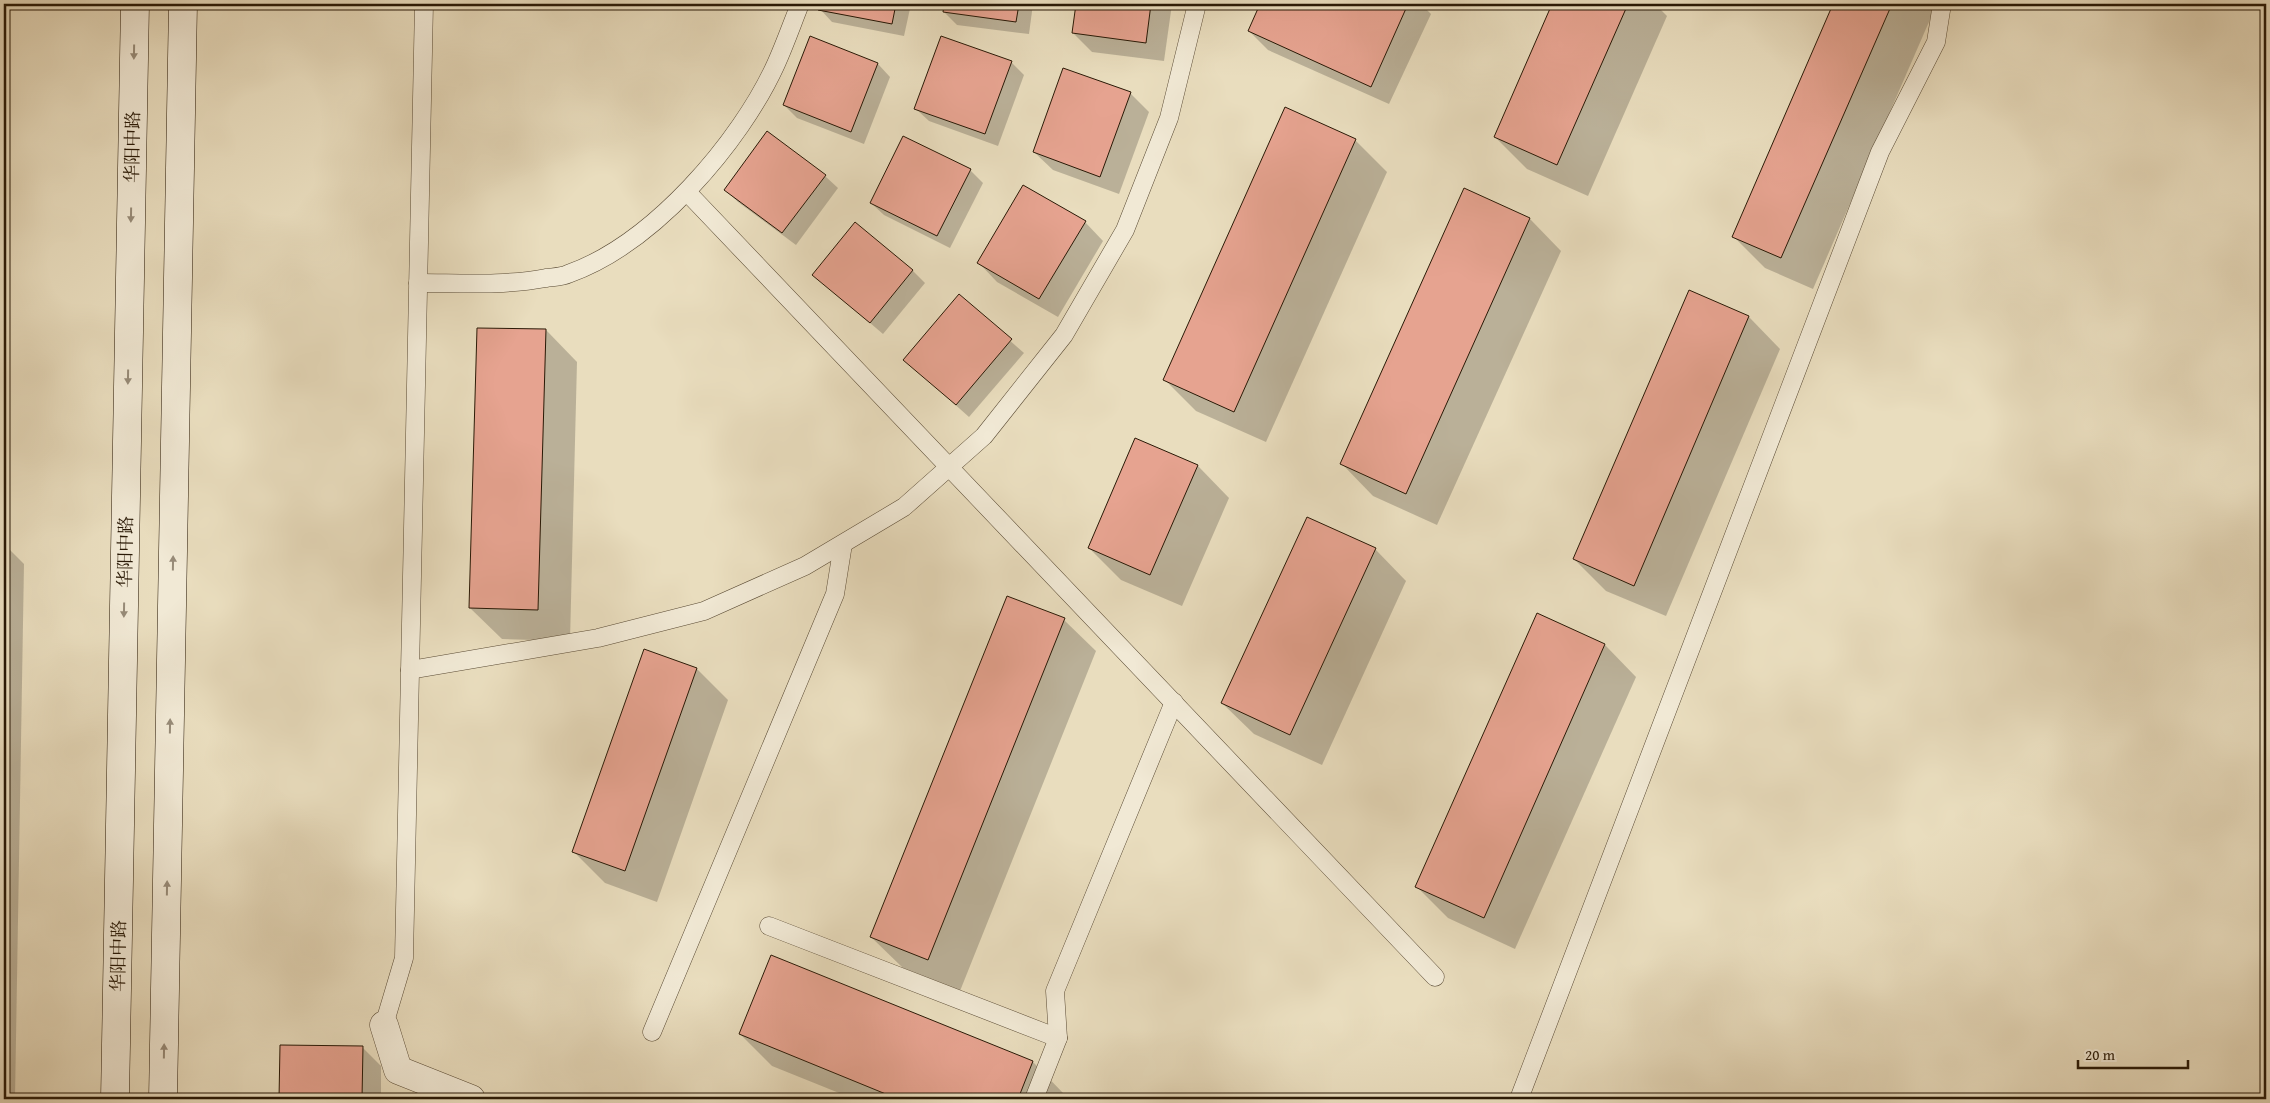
<svg xmlns="http://www.w3.org/2000/svg" width="2270" height="1103" viewBox="0 0 2270 1103" font-family="'Gentium Book Plus','Noto Serif SC',serif">
  <style>
    .shadow { fill: #0003 }
    .building { fill: #e6a390; stroke: #291906 }
    .lines { fill: none; stroke-linecap: round; stroke-linejoin: round }
    .lane-casing { stroke: #594a34; stroke-width: 19 }
    .street-casing { stroke: #594a34; stroke-width: 29 }
    .secondary-casing { stroke: #291906; stroke-width: 29 }
    .lane { stroke: #f1e9d5; stroke-width: 18 }
    .street { stroke: #f1e9d5; stroke-width: 28 }
    .secondary { stroke: #f1e9d5; stroke-width: 28 }
    .oneway { fill: #978b78 }
    .labels { text-anchor: middle; dominant-baseline: central; stroke-width: 5; stroke-linejoin: round; paint-order: stroke }
    .street-label { font-size: 18px; fill: #291906; stroke: #f1e9d5 }
  </style>
  <rect width="100%" height="100%" fill="#e9ddbe"/>
  <filter id="stains"><feTurbulence type="fractalNoise" baseFrequency=".004" numOctaves="4"/><feColorMatrix values="0 0 0 0 .2 0 0 0 0 .09 0 0 0 0 .02 0 0 0 .5 -.17"/></filter>
  <radialGradient id="worn" r=".72"><stop offset=".6" stop-color="#630" stop-opacity="0"/><stop offset="1" stop-color="#630" stop-opacity=".3"/></radialGradient>
  <g class="shadow">
    <polygon points="821,4 911,4 904,36 832,22 820,9"/>
    <polygon points="946,4 1033,4 1029,34 957,25 944,12"/>
    <polygon points="1077,4 1172,4 1164,61 1092,52 1073,33"/>
    <polygon points="1262,4 1421,4 1431,14 1389,104 1268,50 1249,31"/>
    <polygon points="1554,4 1655,4 1667,16 1588,196 1527,169 1495,137"/>
    <polygon points="1834,4 1931,4 1935,8 1813,289 1765,268 1733,236"/>
    <polygon points="811,38 878,64 890,77 864,144 797,118 784,105"/>
    <polygon points="1011,62 1024,75 998,146 929,121 916,109"/>
    <polygon points="1064,69 1130,93 1149,112 1119,194 1053,170 1034,152"/>
    <polygon points="1355,140 1387,172 1266,442 1196,411 1164,379"/>
    <polygon points="970,170 983,183 950,248 884,215 871,203"/>
    <polygon points="825,176 838,188 796,245 738,202 726,190"/>
    <polygon points="1530,219 1561,251 1437,525 1373,496 1342,464"/>
    <polygon points="1085,222 1103,241 1058,317 997,282 979,263"/>
    <polygon points="912,270 925,283 883,334 814,275"/>
    <polygon points="1689,292 1749,317 1780,349 1666,616 1606,591 1574,559"/>
    <polygon points="959,296 1024,353 969,417 905,360"/>
    <polygon points="546,330 577,362 570,641 502,639 470,608"/>
    <polygon points="1136,440 1198,466 1229,498 1182,606 1121,580 1089,548"/>
    <polygon points="4,544 24,564 15,1099 4,1099"/>
    <polygon points="1375,549 1406,581 1322,765 1254,734 1222,703"/>
    <polygon points="1538,615 1605,645 1636,677 1515,949 1448,918 1417,887"/>
    <polygon points="1064,620 1096,651 960,991 903,968 871,937"/>
    <polygon points="697,669 728,700 657,902 605,883 574,852"/>
    <polygon points="772,956 1033,1062 1064,1094 1062,1099 854,1099 772,1066 740,1034"/>
    <polygon points="282,1046 363,1048 381,1066 381,1099 280,1099"/>
  </g>
  <g class="building">
    <polygon points="819,4 896,4 892,24 818,10"/>
    <polygon points="944,4 1019,4 1016,22 943,12"/>
    <polygon points="1076,4 1151,4 1146,43 1072,33"/>
    <polygon points="1260,4 1408,4 1371,87 1248,31"/>
    <polygon points="1552,4 1628,4 1557,165 1494,137"/>
    <polygon points="1833,4 1892,4 1781,258 1732,237"/>
    <polygon points="810,36 878,63 851,132 783,105"/>
    <polygon points="941,36 1012,61 985,134 914,109"/>
    <polygon points="1063,68 1131,92 1100,177 1033,152"/>
    <polygon points="1285,107 1356,139 1234,412 1163,380"/>
    <polygon points="767,131 826,175 782,233 724,190"/>
    <polygon points="903,136 971,169 937,236 870,203"/>
    <polygon points="1023,185 1086,221 1039,299 977,263"/>
    <polygon points="1464,188 1530,218 1406,494 1340,464"/>
    <polygon points="855,222 913,270 870,323 812,275"/>
    <polygon points="1689,290 1749,316 1634,586 1573,559"/>
    <polygon points="959,294 1012,339 956,405 903,360"/>
    <polygon points="477,328 546,329 538,610 469,608"/>
    <polygon points="1135,438 1198,465 1150,575 1088,548"/>
    <polygon points="1307,517 1376,548 1290,735 1221,703"/>
    <polygon points="1007,596 1065,618 928,960 870,937"/>
    <polygon points="1537,613 1605,644 1484,918 1415,887"/>
    <polygon points="644,649 697,668 625,871 572,852"/>
    <polygon points="771,955 1033,1061 1018,1099 898,1099 739,1034"/>
    <polygon points="280,1045 363,1046 362,1099 279,1099"/>
  </g>
  <g class="lines">
    <g class="lane-casing">
      <g id="lane">
        <polyline points="687,192 1435,977"/>
        <path d="M418,283C462,283 503,286 546,278C553,277 562,277 568,274C653,244 740,143 776,64C785,44 792,24 800,4"/>
        <polyline points="410,670 598,638 704,611 805,566 904,507 984,436 1064,335 1125,230 1169,118 1197,4"/>
        <polyline points="769,926 1058,1038"/>
        <polyline points="384,1025 404,958 424,4"/>
        <polyline points="652,1032 835,594 843,544"/>
        <polyline points="1034,1099 1058,1038 1055,991 1174,702"/>
        <polyline points="1519,1099 1880,152 1936,42 1942,4"/>
      </g>
    </g>
    <g class="street-casing">
      <polyline id="street" points="384,1025 398,1070 471,1099"/>
    </g>
    <g class="secondary-casing">
      <g id="secondary">
        <polyline points="115,1099 135,4"/>
        <polyline points="163,1099 183,4"/>
      </g>
    </g>
    <use href="#lane" class="lane"/>
    <use href="#street" class="street"/>
    <use href="#secondary" class="secondary"/>
  </g>
  <defs><path id="oneway-solid" d="M-6-.8H1V-3.2L6.5 0L1 3.2V.8H-6Z" transform="scale(1.25)"/></defs>
  <g class="oneway">
    <use href="#oneway-solid" transform="translate(134 52) rotate(91)"/>
    <use href="#oneway-solid" transform="translate(131 215) rotate(91)"/>
    <use href="#oneway-solid" transform="translate(128 377) rotate(91)"/>
    <use href="#oneway-solid" transform="translate(173 563) rotate(-89)"/>
    <use href="#oneway-solid" transform="translate(124 610) rotate(91)"/>
    <use href="#oneway-solid" transform="translate(170 726) rotate(-89)"/>
    <use href="#oneway-solid" transform="translate(167 888) rotate(-89)"/>
    <use href="#oneway-solid" transform="translate(164 1051) rotate(-89)"/>
  </g>
  <g class="labels">
    <g class="street-label">
      <text transform="translate(132 147) rotate(-89)">华阳中路</text>
      <text transform="translate(125 552) rotate(-89)">华阳中路</text>
      <text transform="translate(118 956) rotate(-89)">华阳中路</text>
    </g>
  </g>
  <rect width="2270" height="1103" fill="none" stroke="#e9ddbe" stroke-width="20"/>
  <rect x="5" y="5" width="2260" height="1093" fill="none" stroke="#291906" stroke-width="2.5"/>
  <rect x="10" y="10" width="2250" height="1083" fill="none" stroke="#291906"/>
  <path d="M2078 1060v8h110v-8" fill="none" stroke="#291906" stroke-width="2.5"/>
  <text x="2085" y="1060" font-size="15" fill="#291906" stroke="#f1e9d5" stroke-width="4" paint-order="stroke">20 m</text>
  <rect width="100%" height="100%" filter="url(#stains)"/>
  <rect width="100%" height="100%" fill="url(#worn)"/>
</svg>
